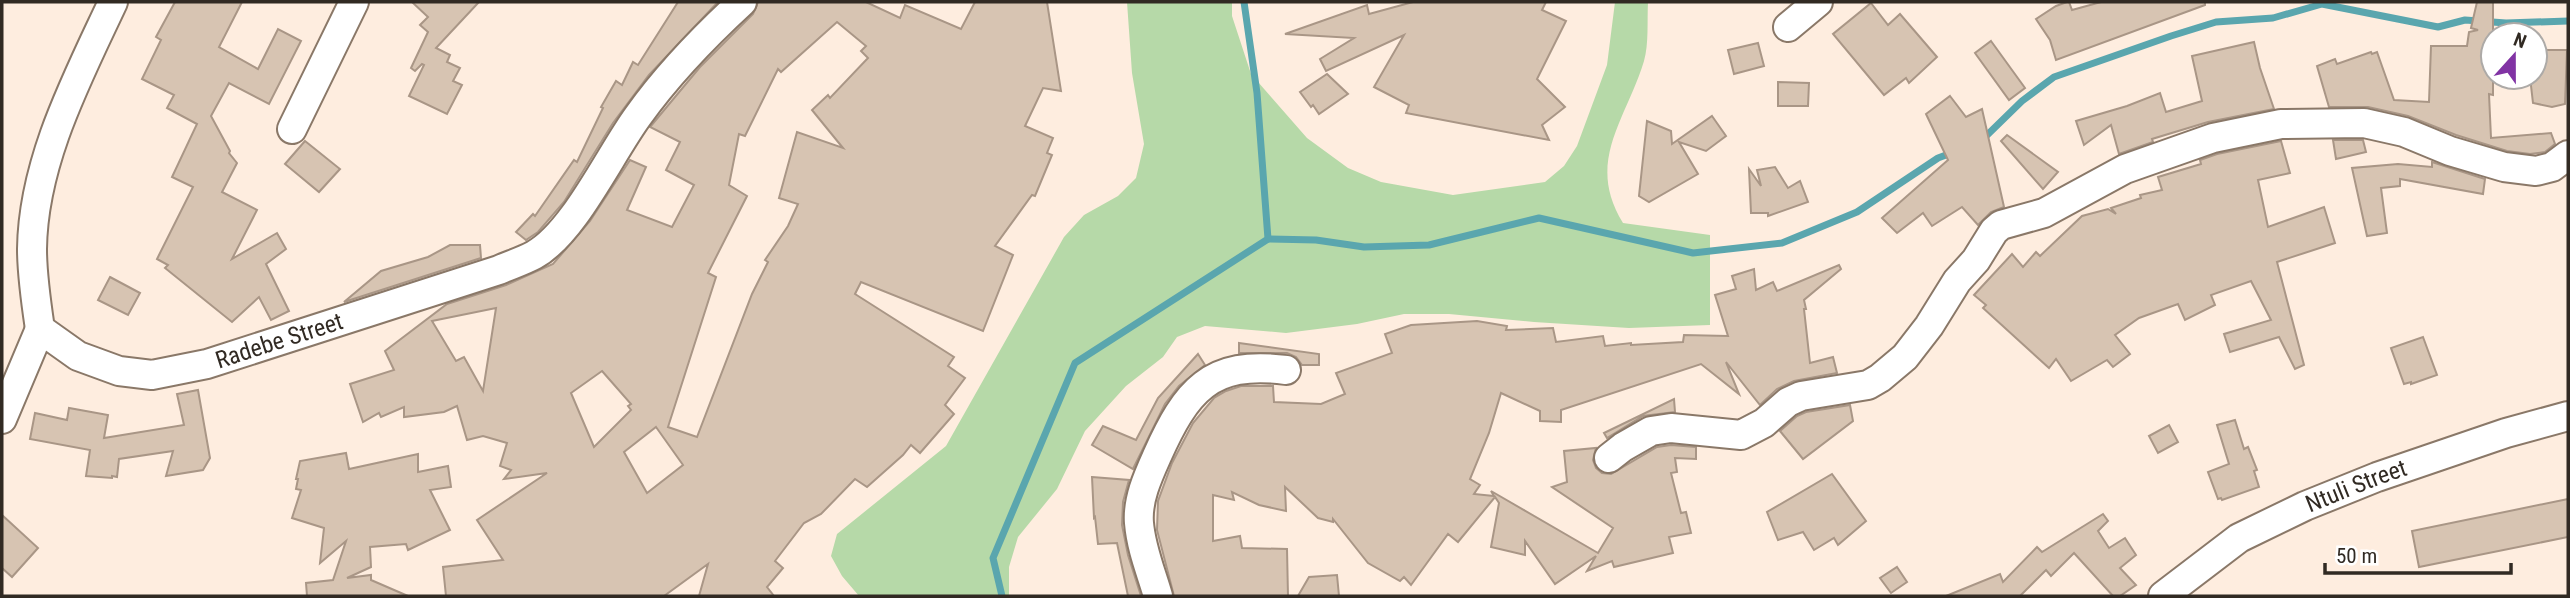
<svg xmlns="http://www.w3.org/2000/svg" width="2570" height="598" viewBox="0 0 2570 598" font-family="'Roboto Condensed',sans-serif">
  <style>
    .green { fill: #b6d9a8 }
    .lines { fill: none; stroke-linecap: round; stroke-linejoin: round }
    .stream { stroke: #5aa6ae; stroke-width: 7 }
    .building { fill: #d7c4b2; stroke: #a99686; stroke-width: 2; fill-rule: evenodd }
    .minor-casing { stroke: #8a7868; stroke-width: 32 }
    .minor { stroke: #fff; stroke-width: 28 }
    .labels { text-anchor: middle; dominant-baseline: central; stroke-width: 6; stroke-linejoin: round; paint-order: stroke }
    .street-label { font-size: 24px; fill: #312a23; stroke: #fff }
  </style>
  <rect width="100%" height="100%" fill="#feeddf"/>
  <path class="green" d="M1127,2H1232V16L1251,74L1307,138L1348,168L1381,182L1453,195L1545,182L1564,166L1577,146L1607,65L1615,2H1648C1647,21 1649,44 1644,61C1626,120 1585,162 1623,223L1710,235V325L1629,328L1534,322L1449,314H1404L1357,324L1286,333L1205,326L1177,337L1163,357L1126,386L1085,431L1057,489L1018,537L1009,567V596H859L842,576L831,556L837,534L946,446L1064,237L1084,215L1118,196L1136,178L1144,144L1132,73Z"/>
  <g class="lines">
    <g class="stream">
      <polyline points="1981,141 2022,101 2054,77 2171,36 2216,22 2273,18 2322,4 2438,27 2465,20 2506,23 2568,21"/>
      <polyline points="1268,239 1316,240 1364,247 1429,245 1539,218 1693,253 1782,243 1857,212 1938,158 1954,152"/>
      <polyline points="1002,596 993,558 1075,363 1268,239 1257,93 1244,2"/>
    </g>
  </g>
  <g class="building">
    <polygon points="175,2 242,2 219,47 258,69 278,29 301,41 269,104 229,83 211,116 230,151 229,153 237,163 222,192 257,210 232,259 277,233 286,249 266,264 289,311 271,320 259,297 232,322 165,268 168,265 157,259 193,187 172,177 197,124 167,108 174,95 142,79 161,40 156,37"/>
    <polygon points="412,2 479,2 436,48 450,55 447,62 460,68 453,81 462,85 447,114 409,96 424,65 422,64 415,71 411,68 428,32 420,25 428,17"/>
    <polygon points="678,2 718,2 649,75 613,123 564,202 538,232 526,240 516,232 533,214 535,216 574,160 577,162 603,108 601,107 616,81 622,85 633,62 638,65"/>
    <path d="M758,2H866L900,18L905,5L961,29L975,2H1047L1061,91L1043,88L1025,126L1053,138L1047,153L1052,155L1035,196L1032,195L995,246L1013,255L983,331L861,282L855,294L954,357L948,366L965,378L945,405L954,414L920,453L911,445L903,455L867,487L855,479L821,514L804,523L775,561L783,568L767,587L774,596H699L708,564L664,596H446L443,567L503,560L477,520L547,473L504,479L511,470L500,466L507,443L483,436L467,440L457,406L444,412L404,417V407L381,417L379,413L363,422L350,384L394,370L385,351L447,304L506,285L553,264L590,221L630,160L646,167L627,210L672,227L694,185L666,170L680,142L650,127L700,67L753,14ZM837,22L866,46L861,51L868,58L830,98L828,95L812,110L843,148L797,132L779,198L798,204L788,226L765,260L768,262L752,294L697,437L668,427L716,277L708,273L747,196L729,185L739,134L745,136L778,69L781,72ZM496,308L483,391L464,357L456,361L432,321ZM602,371L631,404L628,406L631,410L594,447L571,393ZM656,427L683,465L647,493L624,452Z"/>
    <polygon points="1413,2 1546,2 1542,10 1566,21 1537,79 1565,107 1542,125 1549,140 1406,113 1409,105 1374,87 1404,35 1326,71 1320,59 1354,38 1285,34 1367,5 1369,14"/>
    <polygon points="2067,2 2069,2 2072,10 2101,2 2205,2 2205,5 2056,60 2050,40 2036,19 2056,6"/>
    <polygon points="2477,2 2493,2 2493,95 2489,94 2491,138 2551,133 2555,144 2545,152 2530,154 2507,151 2456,135 2408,116 2368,107 2329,107 2317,66 2335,59 2337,64 2371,52 2372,54 2377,52 2394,100 2429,102 2431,46 2467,46 2469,32 2478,30 2471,28"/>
    <polygon points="1871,3 1888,25 1900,14 1937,57 1909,83 1906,78 1884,95 1833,34"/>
    <polygon points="1991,41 2025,88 2009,100 1975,53"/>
    <polygon points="2254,42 2260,68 2274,109 2208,122 2152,139 2153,142 2119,154 2111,125 2084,145 2076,121 2127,106 2160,93 2166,112 2202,101 2192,56"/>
    <polygon points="1758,43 1764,66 1734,74 1728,50"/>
    <polygon points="2535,50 2567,50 2565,104 2552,107 2533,103 2530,77 2535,77"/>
    <polygon points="1327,74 1348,94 1319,114 1313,105 1311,107 1300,92"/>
    <polygon points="1778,82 1809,83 1808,106 1778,106"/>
    <polygon points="1950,96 1966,117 1982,109 2004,207 1991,212 1978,225 1962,207 1932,226 1923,213 1897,233 1882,218 1948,160 1926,114"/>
    <polygon points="1712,116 1726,136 1706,151 1679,142 1698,174 1649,202 1639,196 1647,121 1671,131 1672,144"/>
    <polygon points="2007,135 2058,172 2043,189 2001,141"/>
    <polygon points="2333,140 2363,140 2366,152 2336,159"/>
    <polygon points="305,141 340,169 319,192 285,164"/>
    <polygon points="2281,141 2290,173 2258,180 2268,227 2324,207 2335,243 2277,262 2304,365 2295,369 2279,337 2230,352 2224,334 2271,320 2251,281 2211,295 2215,305 2185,320 2178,304 2139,318 2115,335 2130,354 2113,367 2107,360 2071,381 2056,359 2049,368 1983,308 1986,305 1974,295 2012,254 2023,267 2036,252 2040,256 2082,216 2108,209 2116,214 2111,208 2141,198 2140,195 2162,190 2158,177 2201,164 2200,160 2217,154"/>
    <polygon points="2432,162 2485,179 2483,194 2400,179 2400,186 2381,188 2387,233 2367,236 2352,168 2398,164 2432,167"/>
    <polygon points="1775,167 1788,188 1800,181 1808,202 1768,216 1768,213 1751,213 1749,169 1761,186 1757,170"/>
    <polygon points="450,245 480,245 481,258 344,302 381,271 428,257"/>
    <polygon points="1839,265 1841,269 1804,300 1806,309 1804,309 1810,363 1833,357 1837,373 1794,381 1777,389 1760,405 1726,362 1739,394 1701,364 1561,410 1561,422 1540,421 1540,411 1501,393 1489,433 1470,479 1480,485 1474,494 1494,496 1491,491 1598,553 1613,528 1552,487 1567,482 1564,451 1596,448 1593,460 1596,468 1602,473 1611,474 1657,447 1671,445 1696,447 1696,459 1675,458 1677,472 1671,473 1681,513 1686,512 1691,533 1669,537 1673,553 1614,567 1612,561 1587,571 1596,556 1555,584 1525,541 1525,555 1491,547 1499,503 1495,497 1458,542 1448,534 1411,585 1404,577 1400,581 1368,563 1333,519 1333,522 1318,518 1285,487 1286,511 1259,505 1232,492 1234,500 1213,495 1213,541 1240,536 1242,548 1287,549 1288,596 1174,596 1157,530 1158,501 1172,463 1193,423 1214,398 1226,391 1241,386 1273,386 1274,402 1321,404 1345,394 1336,373 1392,353 1385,334 1411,325 1477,321 1507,326 1506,330 1553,328 1556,342 1603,336 1605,346 1631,343 1631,345 1683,342 1684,335 1728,336 1715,295 1736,289 1732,276 1754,269 1756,290 1773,282 1777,291"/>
    <polygon points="110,277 140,293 128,315 98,300"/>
    <polygon points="2423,337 2437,375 2411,384 2411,382 2404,384 2391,348"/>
    <polygon points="1239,343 1319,354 1319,365 1302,365 1296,357 1287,353 1239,353"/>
    <polygon points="1198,354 1205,365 1179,386 1165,404 1133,469 1092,445 1103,426 1136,440 1158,398"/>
    <polygon points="198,390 210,458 203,470 166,476 173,451 119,459 117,477 112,476 112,478 86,476 90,450 30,439 35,413 67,420 69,408 108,415 104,438 184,425 177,394"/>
    <polygon points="1674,399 1675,412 1643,416 1607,438 1604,433"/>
    <polygon points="1850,405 1853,421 1803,459 1780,431 1797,416 1806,412"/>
    <polygon points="2235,420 2244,449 2248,447 2257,470 2254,471 2259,487 2222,500 2221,498 2218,499 2208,472 2229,464 2217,425"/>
    <polygon points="2169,425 2178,442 2158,453 2149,436"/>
    <polygon points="346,453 349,469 418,454 418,472 448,466 451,487 430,490 450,530 408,550 406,544 370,547 371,567 347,578 371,575 371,580 408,596 307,596 306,583 333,580 346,541 320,563 324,528 292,518 301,490 296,489 298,479 296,479 300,461"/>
    <polygon points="1832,474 1866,521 1838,545 1834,538 1814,550 1803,532 1778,540 1767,512"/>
    <polygon points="1092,477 1129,480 1123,502 1122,525 1128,555 1141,596 1128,596 1117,543 1098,544 1095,517 1094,518"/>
    <polygon points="2568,499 2568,537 2419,567 2412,531"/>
    <polygon points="2103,514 2108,521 2098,531 2109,548 2125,538 2136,555 2120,568 2136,585 2120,596 2113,596 2074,553 2051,576 2046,570 2020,596 1946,596 2000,574 2003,582 2037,547 2042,552"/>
    <polygon points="2,515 38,548 12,577 2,568"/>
    <polygon points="1897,567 1907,582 1891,593 1880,578"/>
    <polygon points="1337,575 1339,596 1298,596 1309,577"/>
  </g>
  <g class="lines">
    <g class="minor-casing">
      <g id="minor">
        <path id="s1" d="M113,2C77,79 33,162 32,249C32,276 36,302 40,329L78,356L119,371L152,375L207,364L499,270C510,265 523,261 534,255C574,233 610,154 638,116C668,74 705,36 742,2"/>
        <polyline points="1788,27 1818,2"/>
        <polyline points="292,129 354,2"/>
        <polyline points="2,419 40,329"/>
        <polyline points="1609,458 1623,447 1651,431 1671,428 1741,435 1764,423 1788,402 1801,396 1868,385 1880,378 1905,357 1929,326 1957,281 1976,260 1994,231 2001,225 2044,213 2125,169 2213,138 2281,124 2364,123 2404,132 2450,151 2504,167 2536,171 2552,167 2568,155"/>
        <path d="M1158,596C1151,572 1141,548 1139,523C1137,500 1148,476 1157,456C1186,391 1210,360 1286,370"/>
        <path id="s2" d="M2163,596L2239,538L2305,506L2377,477L2506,433L2568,416"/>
      </g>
    </g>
    <use href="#minor" class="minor"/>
  </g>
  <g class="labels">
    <g class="street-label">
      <text stroke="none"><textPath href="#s1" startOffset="598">Radebe Street</textPath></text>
      <text stroke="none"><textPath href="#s2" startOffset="224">Ntuli Street</textPath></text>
    </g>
  </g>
  <rect width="2570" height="598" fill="none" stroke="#312a23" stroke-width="7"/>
  <g transform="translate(2514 56) rotate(21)"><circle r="33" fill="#ffffff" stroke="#adaaa7" stroke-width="2"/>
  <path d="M0-5L12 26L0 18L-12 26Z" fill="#8133a4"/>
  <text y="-10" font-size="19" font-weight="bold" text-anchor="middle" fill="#312a23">N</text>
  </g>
  <path d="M2325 563v10h186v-10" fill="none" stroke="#312a23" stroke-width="3.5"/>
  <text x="2336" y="563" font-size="21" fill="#312a23" stroke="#ffffff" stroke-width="5" paint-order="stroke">50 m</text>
</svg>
